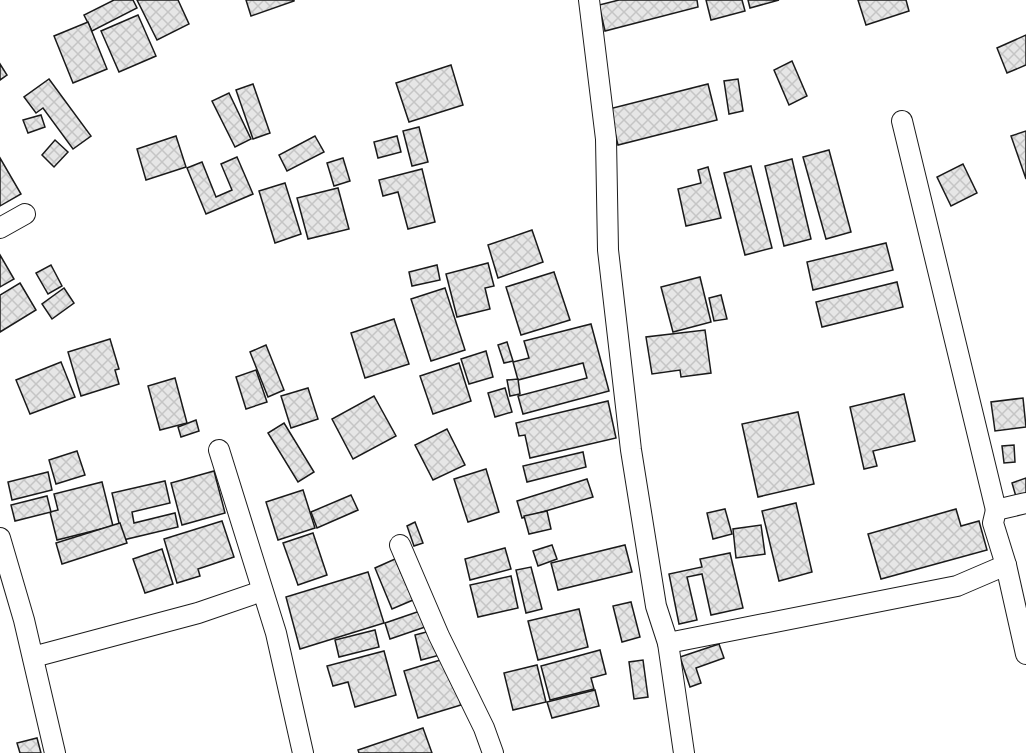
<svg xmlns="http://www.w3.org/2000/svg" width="1026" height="753" viewBox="0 0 1026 753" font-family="'Roboto Condensed',sans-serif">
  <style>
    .building { fill: url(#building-cross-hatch); stroke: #1a1a1a; stroke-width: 1.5 }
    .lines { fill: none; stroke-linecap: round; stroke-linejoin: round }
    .minor-casing { stroke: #1a1a1a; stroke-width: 22 }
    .minor { stroke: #fff; stroke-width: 20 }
  </style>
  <defs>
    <pattern id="building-cross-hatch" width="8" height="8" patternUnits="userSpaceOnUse" patternTransform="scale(1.5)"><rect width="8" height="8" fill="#e6e6e6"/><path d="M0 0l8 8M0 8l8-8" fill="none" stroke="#c5c5c5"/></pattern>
  </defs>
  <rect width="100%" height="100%" fill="#fff"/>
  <g class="building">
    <polygon points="114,0 133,0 137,8 92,31 84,15"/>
    <polygon points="137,0 178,0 189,24 157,40"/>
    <polygon points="246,0 294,0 294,1 251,16"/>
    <polygon points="619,0 697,0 698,7 605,31 599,5"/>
    <polygon points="706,0 742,0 745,11 711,20"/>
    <polygon points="748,0 779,0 750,8"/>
    <polygon points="858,0 906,0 909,11 866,25"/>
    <polygon points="138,15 156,56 119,72 101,31"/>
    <polygon points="88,22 107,69 73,83 54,36"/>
    <polygon points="1026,35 1026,65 1007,73 997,48"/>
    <polygon points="792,61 807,96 789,105 774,70"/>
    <polygon points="0,64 7,75 0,80"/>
    <polygon points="451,65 463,105 409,122 396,83"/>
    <polygon points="49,79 91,136 73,149 43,108 36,113 24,97"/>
    <polygon points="738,79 743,111 729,114 724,81"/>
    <polygon points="253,84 270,133 253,139 236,90"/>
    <polygon points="708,84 717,120 618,145 609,109"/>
    <polygon points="229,93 251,139 235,147 212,101"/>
    <polygon points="41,115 45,127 28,133 23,120"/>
    <polygon points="419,127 428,162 412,166 403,131"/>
    <polygon points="1026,131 1026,179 1011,136"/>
    <polygon points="176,136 186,167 146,180 137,149"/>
    <polygon points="315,136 324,152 287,171 279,155"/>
    <polygon points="397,136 401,152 378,158 374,142"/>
    <polygon points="55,140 68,152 54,167 42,155"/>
    <polygon points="829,150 851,232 826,239 803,157"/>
    <polygon points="237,157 253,194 206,214 187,168 202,162 216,197 232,190 221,164"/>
    <polygon points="0,158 21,194 0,206"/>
    <polygon points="343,158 350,181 334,186 327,163"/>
    <polygon points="792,159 811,239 784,246 765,166"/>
    <polygon points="963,164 977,193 951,206 937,177"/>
    <polygon points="751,166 772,248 745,255 724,173"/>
    <polygon points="708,167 721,218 686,226 678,189 701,183 698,170"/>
    <polygon points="422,169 435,222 408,229 398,192 383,196 379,180"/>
    <polygon points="285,183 301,234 275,243 259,191"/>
    <polygon points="338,188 349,229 308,239 297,198"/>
    <polygon points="532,230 543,262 498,278 488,245"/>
    <polygon points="886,243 893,270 813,290 807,262"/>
    <polygon points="0,255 14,279 0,287"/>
    <polygon points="488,263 494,286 485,288 490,309 457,317 446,274"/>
    <polygon points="51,265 62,286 48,294 36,273"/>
    <polygon points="437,265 440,280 412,286 409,272"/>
    <polygon points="554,272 570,320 521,335 506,287"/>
    <polygon points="700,277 711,322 673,332 661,287"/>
    <polygon points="897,282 903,307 822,327 816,302"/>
    <polygon points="20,283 36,310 0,332 0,295"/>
    <polygon points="64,288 74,303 52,319 42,304"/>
    <polygon points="445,288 465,350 431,361 411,299"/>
    <polygon points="721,295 727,319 714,321 709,298"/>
    <polygon points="394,319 409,364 365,378 351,333"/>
    <polygon points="591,324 609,391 523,414 518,396 587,378 583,363 518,380 513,362 529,358 524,341"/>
    <polygon points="705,330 711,373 681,377 680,370 652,374 646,337"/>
    <polygon points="110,339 119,369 115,370 119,384 81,396 68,352"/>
    <polygon points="507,342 513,361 504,363 498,345"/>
    <polygon points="266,345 284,390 268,397 250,352"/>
    <polygon points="486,351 493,377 469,384 461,359"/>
    <polygon points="61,362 75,397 30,414 16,380"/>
    <polygon points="459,363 471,401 433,414 420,376"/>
    <polygon points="256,370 267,402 246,409 236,377"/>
    <polygon points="175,378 187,423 160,430 148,386"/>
    <polygon points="518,379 520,394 510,396 507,380"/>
    <polygon points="308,388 318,419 291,428 281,396"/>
    <polygon points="505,388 512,412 495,417 488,393"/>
    <polygon points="904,394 915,441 873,451 877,466 864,469 850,407"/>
    <polygon points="374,396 396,436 353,459 332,419"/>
    <polygon points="1023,398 1026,427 995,431 991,402"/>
    <polygon points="608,401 616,438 530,458 525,435 519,436 516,423"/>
    <polygon points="798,412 814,484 758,497 742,424"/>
    <polygon points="196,420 199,431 181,437 178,427"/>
    <polygon points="284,423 314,472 298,482 268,433"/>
    <polygon points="447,429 465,465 433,480 415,445"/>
    <polygon points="1014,445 1015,462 1004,463 1002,446"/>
    <polygon points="77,451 85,475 56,484 49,460"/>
    <polygon points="583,452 586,467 527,482 523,466"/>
    <polygon points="486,469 499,512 468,522 454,479"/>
    <polygon points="214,471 225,513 182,525 171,483"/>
    <polygon points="48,472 52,490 12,500 8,482"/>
    <polygon points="1026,478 1026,497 1017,500 1012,483"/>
    <polygon points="587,479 593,497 522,518 517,501"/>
    <polygon points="165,481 170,503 132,512 134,523 175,513 178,527 123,540 112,493"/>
    <polygon points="102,482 113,526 57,540 50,512 58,510 54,494"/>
    <polygon points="303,490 315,528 278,540 266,502"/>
    <polygon points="351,495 358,510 317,528 311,512"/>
    <polygon points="47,496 51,512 15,521 11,505"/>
    <polygon points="796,503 812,572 779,581 762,511"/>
    <polygon points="725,509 732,534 713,539 707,513"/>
    <polygon points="956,509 961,526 979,521 987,550 881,579 868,534"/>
    <polygon points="547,511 551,529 529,534 524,516"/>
    <polygon points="222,521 234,557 198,569 200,576 177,583 164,539"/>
    <polygon points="415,522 423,543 414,546 407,526"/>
    <polygon points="120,523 127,543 62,564 56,543"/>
    <polygon points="761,525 765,554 736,558 733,529"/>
    <polygon points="313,533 327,575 298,585 283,543"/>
    <polygon points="552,545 557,559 538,566 533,551"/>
    <polygon points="625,545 632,572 558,590 551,563"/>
    <polygon points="505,548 511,569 470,580 465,559"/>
    <polygon points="162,549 173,584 145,593 133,559"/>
    <polygon points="730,553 743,608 711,615 702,574 687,577 697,620 679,624 669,574 702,567 700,559"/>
    <polygon points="395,559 413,600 392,609 375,568"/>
    <polygon points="531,567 542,609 526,613 516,570"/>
    <polygon points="368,572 384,623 300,649 286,597"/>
    <polygon points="511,576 518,608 478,617 470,585"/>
    <polygon points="631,602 640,637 622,642 613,606"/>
    <polygon points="579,609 588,647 538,660 528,621"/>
    <polygon points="423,610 428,626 390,639 385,623"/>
    <polygon points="375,630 379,647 339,657 335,640"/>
    <polygon points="434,630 440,655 421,660 415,635"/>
    <polygon points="719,644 724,658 696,668 701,683 690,687 680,657"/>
    <polygon points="600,650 606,674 591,678 594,689 550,700 541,666"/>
    <polygon points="384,651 396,695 355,707 348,682 333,686 327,666"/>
    <polygon points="447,658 461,705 418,718 404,671"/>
    <polygon points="643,660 648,697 634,699 629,662"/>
    <polygon points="537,665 546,702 513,710 504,673"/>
    <polygon points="595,690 599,706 552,718 547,702"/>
    <polygon points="423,728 432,753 359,753 358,750"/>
    <polygon points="37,738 41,753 20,753 17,743"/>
  </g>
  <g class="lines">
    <g class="minor-casing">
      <g id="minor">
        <polyline points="589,0 606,139 608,250 631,450 656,606 668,643 684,753"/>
        <polyline points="902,121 996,510"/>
        <polyline points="0,228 25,214"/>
        <polyline points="219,450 276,633 303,753"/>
        <polyline points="1026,503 996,510 993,523 1006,565 1026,654"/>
        <polyline points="0,538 24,620 55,753"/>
        <polyline points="400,545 439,636 484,728 493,753"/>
        <polyline points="668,643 957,586 1006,565"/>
        <polyline points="33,657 198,613 262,591"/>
      </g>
    </g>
    <use href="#minor" class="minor"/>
  </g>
</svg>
